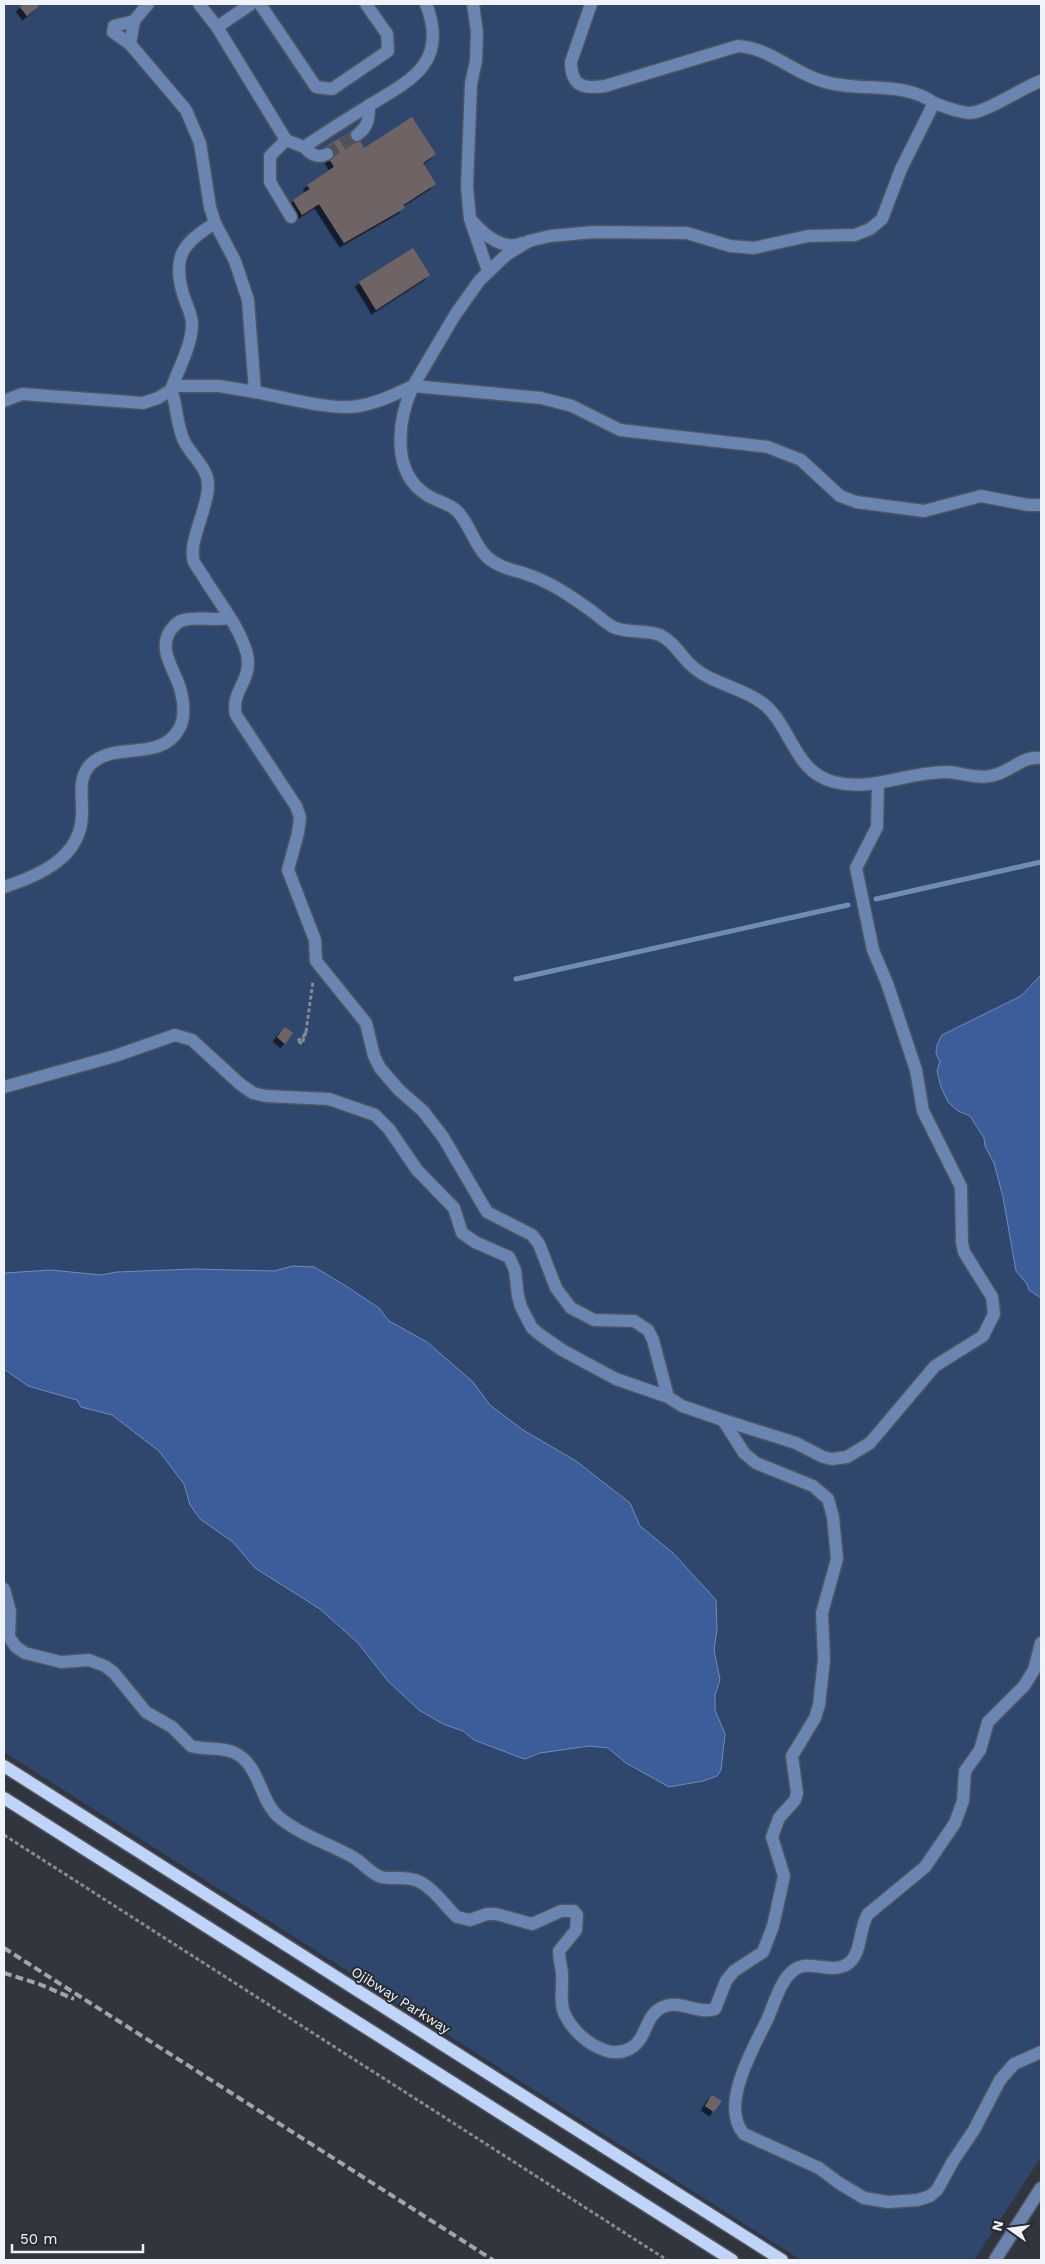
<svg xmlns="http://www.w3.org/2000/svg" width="1045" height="2264" viewBox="0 0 1045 2264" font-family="'Work Sans',sans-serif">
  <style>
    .green { fill: #30476d }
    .water { fill: #3b5e9a; stroke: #718bb6 }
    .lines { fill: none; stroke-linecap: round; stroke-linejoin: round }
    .stream { stroke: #718bb6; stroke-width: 5 }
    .building { fill: #706463; filter: url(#shadow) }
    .minor-tunnel { stroke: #4e525a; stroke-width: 12; stroke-dasharray: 12 6; stroke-linecap: butt }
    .minor-casing { stroke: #50545c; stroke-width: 15 }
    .major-casing { stroke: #50545c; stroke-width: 15 }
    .path { stroke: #858990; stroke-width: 3; stroke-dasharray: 4 2.5; stroke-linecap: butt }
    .minor { stroke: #6a85b1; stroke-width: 12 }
    .major { stroke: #bed4f9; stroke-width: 12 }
    .rail { stroke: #a1a5ab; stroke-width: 4; stroke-dasharray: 8 4; stroke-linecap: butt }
    .labels { text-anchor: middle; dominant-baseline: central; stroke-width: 4; stroke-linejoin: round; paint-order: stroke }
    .street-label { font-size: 14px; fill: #f0f3f9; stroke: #272c33 }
  </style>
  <defs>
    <filter id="shadow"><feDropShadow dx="-4.5" dy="4.5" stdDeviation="0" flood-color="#0009"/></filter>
  </defs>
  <rect width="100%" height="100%" fill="#31363e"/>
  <polygon class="green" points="4,4 1041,4 1041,2157 974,2260 801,2260 4,1752"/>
  <g class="water">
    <polygon points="1041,975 1041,1298 1029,1290 1027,1284 1016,1271 1003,1197 994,1163 985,1146 984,1138 970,1116 958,1111 948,1102 941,1087 937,1071 940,1061 936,1054 937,1045 942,1035 1021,996"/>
    <polygon points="292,1266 314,1267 346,1286 379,1308 389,1321 427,1342 473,1382 490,1405 523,1430 576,1461 630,1503 640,1526 673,1553 716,1600 717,1629 714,1650 720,1680 715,1695 715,1710 725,1734 721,1770 717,1776 703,1781 669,1787 626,1763 608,1748 589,1746 540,1753 525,1759 519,1757 474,1740 463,1731 443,1724 419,1710 388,1681 358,1643 320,1609 255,1568 233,1542 200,1519 190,1505 184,1484 159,1451 112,1415 81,1407 77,1400 28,1386 4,1369 4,1273 51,1270 101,1275 117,1272 193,1269 275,1271"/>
  </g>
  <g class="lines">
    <g class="stream">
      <polyline points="876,899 1041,862"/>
      <polyline points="516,979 848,905"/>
    </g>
  </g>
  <g class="building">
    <polygon points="23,4 37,4 39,6 27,16 20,7"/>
    <polygon points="412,117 436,154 423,163 436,184 403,205 405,208 344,243 319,204 302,215 293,200 310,189 307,185 334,167 323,148 354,130 364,148"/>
    <polygon points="413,248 430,275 376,310 359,282"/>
    <polygon points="285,1027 293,1033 285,1044 277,1037"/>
    <polygon points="712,2095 722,2101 714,2112 705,2106"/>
  </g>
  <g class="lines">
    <polyline class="minor-tunnel" points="327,154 357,135"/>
    <g class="minor-casing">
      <g id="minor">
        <path d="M148,4L134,21L130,44L186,110L200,143L210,207L215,223L235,261L248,300L255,392L219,386H176L171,390C178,369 192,346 192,324C192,314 186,304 183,294C172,256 183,243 215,223"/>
        <path d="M199,4L217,27L286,140L304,147C325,133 347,119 368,106C412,80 449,62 426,4"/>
        <polyline points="260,4 316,87 332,89 388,51 387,34 366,4"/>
        <polyline points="473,4 477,32 476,61 471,84 467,187 470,219 488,271"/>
        <path d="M591,4L571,62C571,87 584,89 605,86L738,46C770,48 792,72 822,81C859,93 902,80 934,103"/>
        <polyline points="217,27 251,4"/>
        <polyline points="130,44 113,32 114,26 134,21"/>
        <path d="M1041,81C1021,88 986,113 969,113C957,112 945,107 934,103L901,169L882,219L870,229L855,235L808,236L754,248L730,246L687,233L594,232L550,236L529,241L506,255L479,281L455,315L413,386L541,398L572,406L620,430L768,447L801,460L840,496L856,502L924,511L981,496L1028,505H1041"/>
        <path d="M357,135C368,127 369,119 369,105"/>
        <polyline points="286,140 270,156 270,182 291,217"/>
        <path d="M304,147C311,154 317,159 327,154"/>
        <path d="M473,222C485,236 504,251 523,243"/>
        <path d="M413,386C398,419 390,472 427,495C436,501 449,503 457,511C470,524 474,545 487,557C498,567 513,570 526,574C551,582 572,597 593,612C599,617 606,623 613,627C628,634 645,629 660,635C675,642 681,657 693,667C713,684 740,687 761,702C791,723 793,772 834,782C873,792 909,771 948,772C962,773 977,779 990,776C1009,774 1022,755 1041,758"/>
        <path d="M255,392C284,397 331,411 359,406C378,403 395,394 413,386"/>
        <path d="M4,401L22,394L143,403L158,398L171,390C177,403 176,424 184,441C192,457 209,468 208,487C208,508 187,544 194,562C197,568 203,575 206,581C220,603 240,628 247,654C253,681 230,691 236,715L296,806L300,817L298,833L288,870L315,940L316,961L366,1023L374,1056L380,1068L399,1090L423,1111L443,1137L487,1212L532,1235L539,1244L556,1288L571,1308L594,1320L634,1321L648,1330L653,1340L668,1397L682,1406L723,1420"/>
        <path d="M4,887C38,876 81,858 82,815C83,798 77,779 90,765C114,740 160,763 179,729C185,719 184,703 181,692C177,672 157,652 170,631C174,626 177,621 184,620C199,616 214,621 229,618"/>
        <polyline points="4,1087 115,1056 175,1035 192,1040 240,1084 253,1093 266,1096 329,1099 375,1115 389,1129 417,1170 454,1208 462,1233 475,1242 509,1257 515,1270 518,1296 521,1307 532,1328 539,1334 562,1350 616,1379 668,1397"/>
        <path d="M4,1589L10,1611L9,1637L16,1647L25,1653L61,1662L89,1660L105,1666L114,1673L146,1712L172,1727L191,1746C204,1750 224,1747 235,1753C261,1766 259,1801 280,1818C301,1835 329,1844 353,1857C363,1863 371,1874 381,1877C395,1880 408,1875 422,1883C436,1891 446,1907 457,1917L470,1920L487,1914H496L532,1924L561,1911H574L577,1915L576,1930L559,1951C559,1959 561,1965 562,1973C563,1987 559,2003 565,2015C575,2036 607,2062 631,2048C648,2038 644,2015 663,2007C679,1999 698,2015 715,2009L726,1981L734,1971L763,1952L773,1926L784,1876L772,1837L779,1818L795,1800L797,1793L792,1756L815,1718L819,1705L824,1660L822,1613L837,1559L833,1517L828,1499L813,1486L756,1463L744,1453L723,1420L796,1443L823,1457L832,1459L847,1457L870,1443L935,1366L983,1336L994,1314L992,1297L964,1252L962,1243L961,1187L923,1111L916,1070L887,983L873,950L856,868L877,827L878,784"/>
        <path d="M1041,1643L1034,1670L1024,1686L988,1722L980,1750L965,1771L963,1801L955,1823L925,1867L868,1914C859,1927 862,1953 849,1963C832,1976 809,1958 794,1970C780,1980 774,2005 767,2020C753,2049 719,2106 744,2134L819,2168L839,2183L864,2198L888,2202L918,2200L930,2196L937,2190L953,2161L974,2130L1000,2080L1014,2064L1041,2052"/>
        <polyline points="995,2260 1041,2188"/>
      </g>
    </g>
    <g class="major-casing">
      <g id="major">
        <polyline points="4,1766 782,2260"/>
        <polyline points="4,1798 732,2260"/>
      </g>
    </g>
    <g class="path">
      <polyline points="306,1032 302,1044 297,1040 302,1039 306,1032 313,981"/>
      <polyline points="4,1835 667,2260"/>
    </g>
    <use href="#minor" class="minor"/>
    <use href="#major" class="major"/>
    <g class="rail">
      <polyline points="4,1948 493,2260"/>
      <polyline points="4,1973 39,1984 74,1999"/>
    </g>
  </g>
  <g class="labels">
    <g class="street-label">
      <text transform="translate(401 2000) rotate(32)">Ojibway Parkway</text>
    </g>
  </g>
  <rect width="1045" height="2264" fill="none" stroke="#f0f3f9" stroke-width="10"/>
  <g transform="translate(1010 2229) rotate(284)" stroke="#272c33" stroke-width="4" paint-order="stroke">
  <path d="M0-4L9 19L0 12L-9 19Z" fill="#f0f3f9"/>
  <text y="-8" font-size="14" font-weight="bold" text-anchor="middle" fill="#f0f3f9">N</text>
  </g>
  <path d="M12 2244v8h131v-8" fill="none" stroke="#f0f3f9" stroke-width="2.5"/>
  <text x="20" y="2244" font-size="15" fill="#f0f3f9" stroke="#272c33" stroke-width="4" paint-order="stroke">50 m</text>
</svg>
